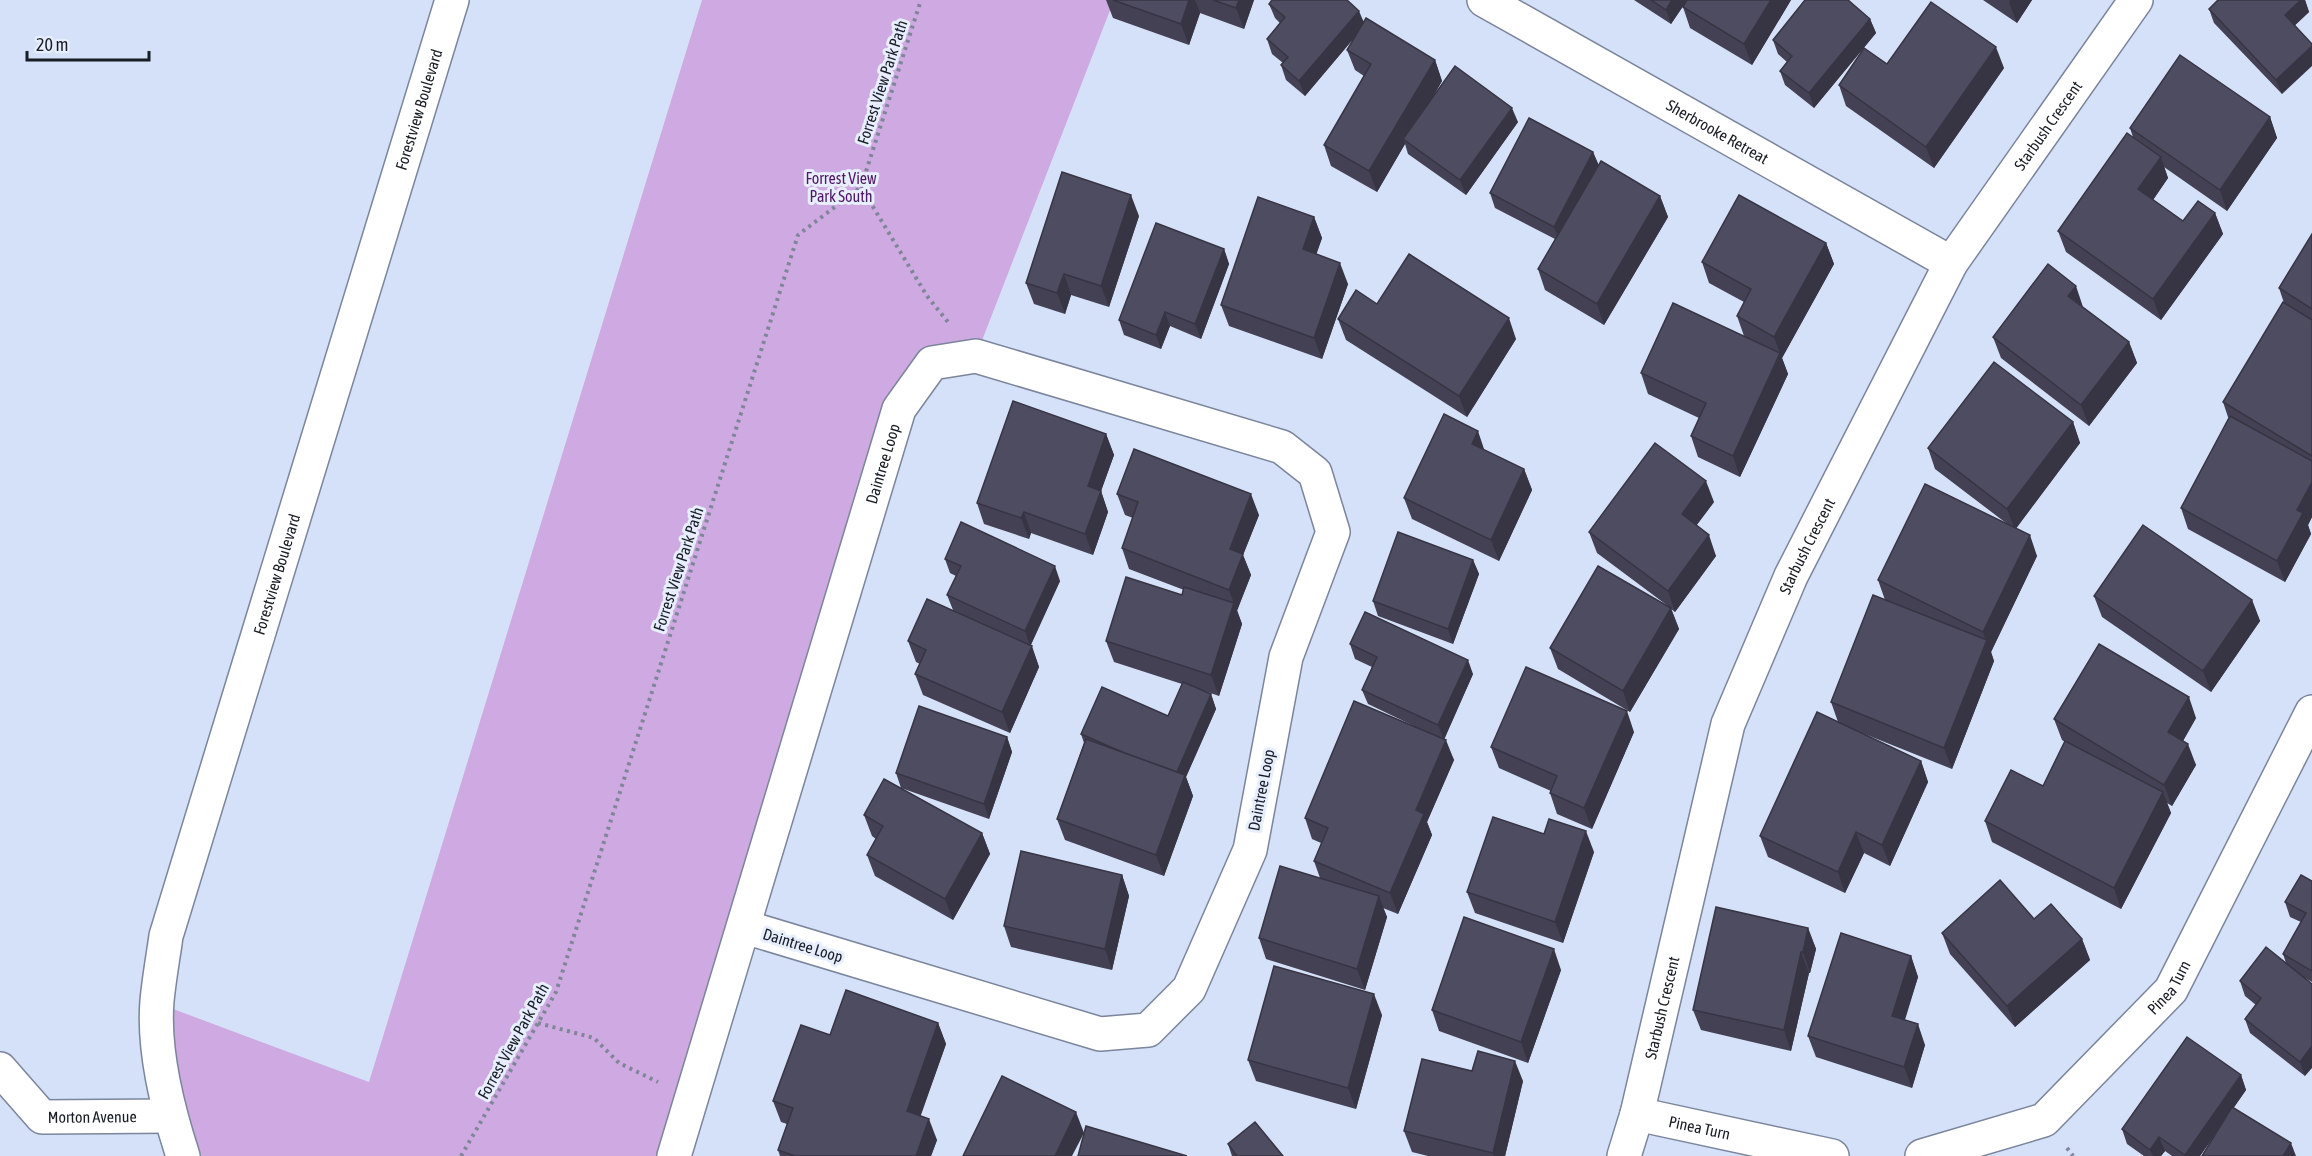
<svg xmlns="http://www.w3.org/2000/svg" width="2312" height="1156" viewBox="0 0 2312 1156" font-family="'Asap Condensed',sans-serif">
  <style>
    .green { fill: #cfa9e2 }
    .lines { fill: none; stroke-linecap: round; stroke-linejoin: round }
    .minor-casing { stroke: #7b859b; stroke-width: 36 }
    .path { stroke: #7e8697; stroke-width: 4; stroke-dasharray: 3 4.5; stroke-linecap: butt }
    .minor { stroke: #fff; stroke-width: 33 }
    .wall { fill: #434153 }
    .shaded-wall { fill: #373544 }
    .building { fill: #4e4c61; stroke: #373544; stroke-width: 1.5 }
    .labels { text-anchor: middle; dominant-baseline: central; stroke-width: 6; stroke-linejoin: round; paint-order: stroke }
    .street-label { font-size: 16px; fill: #181c25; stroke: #e7eefd }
    .park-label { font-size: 16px; fill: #511667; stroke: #e7eefd }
  </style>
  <rect width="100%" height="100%" fill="#d5e1f9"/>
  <polygon class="green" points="702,0 1114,0 976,356 932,363 899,409 674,1156 183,1156 157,1003 369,1082"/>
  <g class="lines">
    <g class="minor-casing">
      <g id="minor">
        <path id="s1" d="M1484,0L1951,263"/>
        <path id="s2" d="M0,1069L42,1117L170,1116"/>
        <path id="s3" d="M1637,1114L1832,1156"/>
        <path id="s4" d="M183,1156C168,1110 153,1049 157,1001C159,979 163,958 166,936L452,0"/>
        <path id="s5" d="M674,1156L899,409L932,363L976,356L1282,447L1315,473L1333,532L1286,657L1250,850L1189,989L1148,1030L1100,1034L745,927"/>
        <path id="s6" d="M1624,1156L1637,1114L1728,724L1791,576L1951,263L2136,0"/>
        <path id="s7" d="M1922,1156L2044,1120L2171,990L2312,712"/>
      </g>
    </g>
    <g class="path">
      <polyline points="861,187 927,296 948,322"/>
      <polyline points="538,1023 594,1038 619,1063 658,1082"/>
      <polyline points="2067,1148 2073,1156"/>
      <polyline points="461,1156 556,992 798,235 861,187 921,0"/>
    </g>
    <use href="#minor" class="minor"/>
  </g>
  <g class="wall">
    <polygon points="1106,0 1254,0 1244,29 1200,13 1189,45 1113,18"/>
    <polygon points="1634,0 1791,0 1752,65 1690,28 1683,7 1684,5 1671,24"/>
    <polygon points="1983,0 2032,0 2017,23"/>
    <polygon points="2218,0 2305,0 2309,12 2295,25 2282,94 2214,23 2209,9"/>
    <polygon points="1269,4 1363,22 1435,60 1442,81 1431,100 1518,122 1466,195 1408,154 1405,144 1377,192 1331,166 1324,145 1364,76 1355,70 1347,50 1354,38 1305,96 1286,80 1281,65 1283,63 1272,54 1267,39 1280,23 1275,18"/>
    <polygon points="1870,19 1876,33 1814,108 1785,85 1780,71 1787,62 1778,54 1773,40"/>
    <polygon points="2004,68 1934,168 1846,106 1839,85"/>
    <polygon points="2270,117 2277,138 2227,211 2164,167 2168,178 2153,200 2183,221 2215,213 2223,234 2161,320 2066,252 2058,231 2133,137 2130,128"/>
    <polygon points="1593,152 1599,166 1660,196 1668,217 1604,325 1545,290 1538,269 1555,239 1495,208 1490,193"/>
    <polygon points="1139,216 1109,307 1071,295 1065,314 1034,304 1026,283"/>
    <polygon points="1314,217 1322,238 1316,254 1348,284 1322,359 1229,326 1221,305"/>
    <polygon points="2312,234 2312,517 2308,525 2311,534 2285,582 2188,529 2181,508 2229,418 2228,417 2223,402 2284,303 2279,288"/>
    <polygon points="1826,243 1834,264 1782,358 1788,374 1740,477 1698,457 1691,436 1699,418 1648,394 1641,373 1744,336 1737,316 1744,302 1709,283 1702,262"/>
    <polygon points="1224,249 1229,264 1201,339 1170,326 1161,349 1124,335 1119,320"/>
    <polygon points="1377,304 1516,339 1467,417 1346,340 1338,319"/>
    <polygon points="2083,307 2129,342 2137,363 2089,426 2001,358 1993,337"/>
    <polygon points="2073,422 2080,443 2016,528 2037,556 1991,652 1994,661 1952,769 1857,731 1921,761 1928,782 1890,866 1864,853 1845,893 1768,857 1760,836 1838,722 1831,702 1885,600 1878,580 2006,523 1935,469 1928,448"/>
    <polygon points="1106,434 1114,455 1101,491 1108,512 1093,555 1031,533 1029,539 984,524 977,503"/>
    <polygon points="1485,451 1524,469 1532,490 1499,561 1412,519 1404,498"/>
    <polygon points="1117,494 1259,515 1243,555 1251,575 1237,610 1242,624 1219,696 1202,690 1211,694 1216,709 1186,777 1193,796 1164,876 1065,840 1057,819 1084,743 1081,734 1168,716 1182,684 1114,662 1106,641 1182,595 1184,590 1129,569 1122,548 1133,518 1125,515"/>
    <polygon points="1714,502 1696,526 1716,556 1675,612 1671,609 1679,629 1630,712 1558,669 1550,648 1668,606 1597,553 1589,532"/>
    <polygon points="945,559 1060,581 1031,645 1039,667 1010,733 923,695 915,674 920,664 916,662 908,641 953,610 947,595 956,576 950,573"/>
    <polygon points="1473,560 1479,574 1453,644 1378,616 1373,601"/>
    <polygon points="2094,596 2252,600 2260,621 2211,692 2102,617"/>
    <polygon points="1350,644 1473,674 1444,739 1454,760 1427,822 1432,835 1398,914 1383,908 1387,917 1365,990 1266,959 1259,938 1320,878 1314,861 1321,843 1312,839 1305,818 1414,726 1368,704 1362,690 1372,667 1355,659"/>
    <polygon points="2196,718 2183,741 2196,765 2172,806 2167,803 2171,813 2121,909 1992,842 1985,821 2043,786 2065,742 2062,740 2054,719"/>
    <polygon points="1634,732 1592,829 1557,814 1550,793 1551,791 1499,768 1491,747"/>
    <polygon points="1007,737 1012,752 989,819 901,788 896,773"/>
    <polygon points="864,815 982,833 990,854 953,920 875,876 867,855 876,839 872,836"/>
    <polygon points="1594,852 1563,943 1475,913 1467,892"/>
    <polygon points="1122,875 1129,896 1112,970 1011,947 1004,926"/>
    <polygon points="2312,881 2312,982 2305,978 2305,1076 2250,1033 2245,1019 2256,1005 2245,996 2240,981 2286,963 2283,954 2301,922 2290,917 2285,902"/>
    <polygon points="2034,919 2082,939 2090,960 2015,1027 1950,954 1942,933"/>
    <polygon points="1808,928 1816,949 1810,973 1809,973 1791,1051 1701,1030 1693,1010"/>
    <polygon points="1911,956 1918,977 1905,1020 1925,1045 1912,1088 1816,1057 1808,1036"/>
    <polygon points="1561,970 1528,1063 1439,1031 1432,1010"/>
    <polygon points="1382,1015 1356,1109 1256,1081 1248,1060"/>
    <polygon points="938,1023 946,1044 920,1116 937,1140 931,1156 780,1156 778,1150 787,1124 781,1122 773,1101 830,1035"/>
    <polygon points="1472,1071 1523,1081 1505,1156 1428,1156 1412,1152 1404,1131"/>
    <polygon points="2241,1075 2246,1090 2200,1156 2172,1156 2165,1151 2161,1156 2144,1156 2127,1144 2122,1129"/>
    <polygon points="1228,1144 1283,1156 1232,1156"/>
  </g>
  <g class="shaded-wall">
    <polygon points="1189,0 1195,0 1200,13 1189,45 1181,24"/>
    <polygon points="1239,0 1254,0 1244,29 1236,8"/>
    <polygon points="1672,0 1687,0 1671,24 1666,10"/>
    <polygon points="1771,0 1791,0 1752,65 1744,44"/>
    <polygon points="2010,0 2032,0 2017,23 2009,2"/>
    <polygon points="2301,0 2305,0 2309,12 2290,30 2285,15"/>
    <polygon points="1359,11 1365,25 1305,96 1299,81"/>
    <polygon points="1870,19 1876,33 1814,108 1809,93"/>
    <polygon points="2312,46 2312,66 2282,94 2276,80"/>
    <polygon points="1996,47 2004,68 1934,168 1926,147"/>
    <polygon points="1435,60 1442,81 1407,142 1403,139 1405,144 1377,192 1369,171"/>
    <polygon points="1512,108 1518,122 1466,195 1460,180"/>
    <polygon points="2270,117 2277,138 2227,211 2220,190"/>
    <polygon points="1593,152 1599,166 1560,242 1554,227"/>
    <polygon points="2161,157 2168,178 2146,210 2138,189"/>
    <polygon points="1131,195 1139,216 1109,307 1101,286"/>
    <polygon points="1660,196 1668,217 1604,325 1597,304"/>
    <polygon points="2215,213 2223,234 2161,320 2153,299"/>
    <polygon points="1314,217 1322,238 1311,270 1303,249"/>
    <polygon points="1826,243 1834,264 1782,358 1788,374 1740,477 1733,456 1780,353 1774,337"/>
    <polygon points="1224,249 1229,264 1201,339 1195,324"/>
    <polygon points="1340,263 1348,284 1322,359 1314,338"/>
    <polygon points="1064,274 1071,295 1065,314 1057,293"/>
    <polygon points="2076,286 2083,307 2068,296"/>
    <polygon points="1165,312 1170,326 1161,349 1156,335"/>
    <polygon points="1509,318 1516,339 1467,417 1459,396"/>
    <polygon points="2129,342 2137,363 2089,426 2081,405"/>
    <polygon points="2073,422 2080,443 2015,530 2007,509"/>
    <polygon points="1478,431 1485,452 1472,444"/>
    <polygon points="1106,434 1114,455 1101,491 1108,512 1093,555 1085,534 1088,486"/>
    <polygon points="1524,469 1532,490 1499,561 1491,540"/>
    <polygon points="1706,481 1714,502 1689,535 1682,514"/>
    <polygon points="2312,482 2312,517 2308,525 2311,534 2285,582 2277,561 2297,510"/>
    <polygon points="1251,494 1259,515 1243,555 1251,575 1237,611 1229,590 1230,549"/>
    <polygon points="1024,512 1031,533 1029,539 1021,518"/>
    <polygon points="1709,535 1716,556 1675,612 1668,591"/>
    <polygon points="2030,535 2037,556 1991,652 1994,661 1952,769 1944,748 1986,641 1983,632"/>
    <polygon points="1473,560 1479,574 1453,644 1448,629"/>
    <polygon points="1055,566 1060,581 1030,646 1025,631"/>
    <polygon points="2252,600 2260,621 2211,692 2203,671"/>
    <polygon points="1234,603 1242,624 1219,696 1211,675"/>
    <polygon points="1671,608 1679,629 1630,712 1623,691"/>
    <polygon points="1032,646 1039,667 1010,733 1002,712"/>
    <polygon points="1468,660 1473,674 1444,740 1438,725"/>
    <polygon points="1211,694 1216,709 1186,777 1193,796 1164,876 1156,855 1175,775"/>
    <polygon points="2189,697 2196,718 2176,753 2168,732"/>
    <polygon points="1627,711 1634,732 1592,829 1584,808"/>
    <polygon points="1007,737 1012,752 989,819 984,804"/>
    <polygon points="1446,740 1454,760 1427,822 1432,835 1398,914 1390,893 1416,810"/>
    <polygon points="2188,744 2196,765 2172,806 2164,785"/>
    <polygon points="1921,761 1928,782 1890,866 1882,845"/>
    <polygon points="2163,792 2171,813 2121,909 2114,888"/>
    <polygon points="1586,831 1594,852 1563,943 1555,922"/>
    <polygon points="1856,832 1864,853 1845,893 1838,872"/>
    <polygon points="982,833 990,854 953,920 945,899"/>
    <polygon points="1122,875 1129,896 1112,970 1105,949"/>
    <polygon points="1379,896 1387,917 1365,990 1357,969"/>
    <polygon points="1808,928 1816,949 1810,973 1803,952"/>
    <polygon points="2082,939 2090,960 2015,1027 2007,1006"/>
    <polygon points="1554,949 1561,970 1528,1063 1521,1042"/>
    <polygon points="1801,952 1809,973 1791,1051 1784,1030"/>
    <polygon points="1911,956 1918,977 1899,1037 1892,1016"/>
    <polygon points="1374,994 1382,1015 1356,1109 1348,1088"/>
    <polygon points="938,1023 946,1044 915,1132 907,1111"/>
    <polygon points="1918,1024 1925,1045 1912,1088 1904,1067"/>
    <polygon points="2312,1046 2312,1068 2305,1076 2300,1062"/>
    <polygon points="1515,1061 1523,1081 1505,1156 1494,1156 1493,1153"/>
    <polygon points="2241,1075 2246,1090 2200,1156 2185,1156 2185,1155"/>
    <polygon points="1076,1112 1084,1133 1072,1156 1055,1156"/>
    <polygon points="929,1119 937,1140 931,1156 916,1156"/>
    <polygon points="2159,1137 2165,1151 2161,1156 2153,1156 2150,1150"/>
    <polygon points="2291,1143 2296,1156 2283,1156"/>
  </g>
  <g class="building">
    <polygon points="1113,0 1189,0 1181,24"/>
    <polygon points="1213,0 1239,0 1236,8"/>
    <polygon points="1272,0 1347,0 1359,11 1299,81 1281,65 1288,57 1267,39 1285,17 1269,4"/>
    <polygon points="1651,0 1672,0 1666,10"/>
    <polygon points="1687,0 1771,0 1744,44 1683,7"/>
    <polygon points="1805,0 1848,0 1870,19 1809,93 1780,71 1792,56 1773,40"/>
    <polygon points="2218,0 2301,0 2285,15 2312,44 2312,46 2276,80 2209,9"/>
    <polygon points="1931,2 1996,47 1926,147 1839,85 1864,48 1887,64"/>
    <polygon points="1366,18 1435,60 1369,171 1324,145 1371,64 1347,50"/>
    <polygon points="2180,55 2270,117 2220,190 2130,128"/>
    <polygon points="1455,66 1512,108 1460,180 1403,139"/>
    <polygon points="1529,118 1593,152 1554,227 1490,193"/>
    <polygon points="2127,133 2161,157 2138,189 2183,221 2198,201 2215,213 2153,299 2058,231"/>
    <polygon points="1601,161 1660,196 1597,304 1538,269"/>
    <polygon points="1062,172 1131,195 1101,286 1064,274 1057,293 1026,283"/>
    <polygon points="1739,195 1826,243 1774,337 1737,316 1751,289 1702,262"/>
    <polygon points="1258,197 1314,217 1303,249 1340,263 1314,338 1221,305"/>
    <polygon points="1156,223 1224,249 1195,324 1165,312 1156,335 1119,320"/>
    <polygon points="2312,234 2312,309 2279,288"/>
    <polygon points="1409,254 1509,318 1459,396 1338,319 1356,290 1377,304"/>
    <polygon points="2048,264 2076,286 2068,296 2129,342 2081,405 1993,337"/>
    <polygon points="2283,302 2312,320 2312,456 2223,402"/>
    <polygon points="1673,303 1780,353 1733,456 1691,436 1706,403 1641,373"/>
    <polygon points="1994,362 2073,422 2007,509 1928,448"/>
    <polygon points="1013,401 1106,434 1088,486 1101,491 1085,534 1024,512 1021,518 977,503"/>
    <polygon points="1444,414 1478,431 1472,444 1524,469 1491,540 1404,498"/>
    <polygon points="2230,416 2312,461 2312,482 2297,510 2303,513 2277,561 2181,508"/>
    <polygon points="1655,443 1706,481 1682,514 1709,535 1668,591 1589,532"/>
    <polygon points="1134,449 1251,494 1230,549 1243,554 1229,590 1122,548 1138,502 1117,494"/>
    <polygon points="1925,484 2030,535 1983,632 1878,580"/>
    <polygon points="961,522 1055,566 1025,631 947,595 961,566 945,559"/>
    <polygon points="2143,525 2252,600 2203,671 2094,596"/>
    <polygon points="1398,532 1473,560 1448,629 1373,601"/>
    <polygon points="1598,566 1671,608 1623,691 1550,648"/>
    <polygon points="1126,577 1182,595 1184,587 1234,603 1211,675 1106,641"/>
    <polygon points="1873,595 1987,640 1944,748 1831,702"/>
    <polygon points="927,599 1032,646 1002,712 915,674 926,650 908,641"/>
    <polygon points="1365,612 1468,660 1438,725 1362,690 1377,657 1350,644"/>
    <polygon points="2099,644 2189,697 2168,732 2188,744 2164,785 2054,719"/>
    <polygon points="1526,667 1627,711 1584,808 1550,793 1557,776 1491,747"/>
    <polygon points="1183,682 1211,694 1177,772 1122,752 1081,734 1102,687 1168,716"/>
    <polygon points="1354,701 1446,740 1416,810 1424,814 1390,893 1314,861 1328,828 1305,818"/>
    <polygon points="919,706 1007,737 984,804 896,773"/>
    <polygon points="1817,712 1921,761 1882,845 1856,832 1838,872 1760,836"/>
    <polygon points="1086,739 1185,775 1156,855 1057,819"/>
    <polygon points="2065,741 2163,792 2114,888 1985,821 2011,770 2043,786"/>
    <polygon points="884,779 982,833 945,899 867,855 883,826 864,815"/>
    <polygon points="1493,817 1544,834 1549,819 1586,831 1555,922 1467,892"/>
    <polygon points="1021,851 1122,875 1105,949 1004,926"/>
    <polygon points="1280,866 1379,896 1357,969 1259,938"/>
    <polygon points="2301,875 2312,881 2312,971 2283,954 2306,913 2285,902"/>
    <polygon points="2000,880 2034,919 2051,904 2082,939 2007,1006 1942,933"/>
    <polygon points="1716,907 1808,928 1803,952 1801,952 1784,1030 1693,1010"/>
    <polygon points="1464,917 1554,949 1521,1042 1432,1010"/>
    <polygon points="1841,933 1911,956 1892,1016 1918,1024 1904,1067 1808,1036"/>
    <polygon points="2266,947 2312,984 2312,1046 2300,1062 2245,1019 2261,998 2240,981"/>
    <polygon points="1274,966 1374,994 1348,1088 1248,1060"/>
    <polygon points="846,990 938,1023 907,1111 929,1119 916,1156 795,1156 778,1150 793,1108 773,1101 801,1025 830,1035"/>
    <polygon points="2187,1037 2241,1075 2185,1155 2159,1137 2150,1150 2122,1129"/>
    <polygon points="1478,1051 1515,1061 1493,1153 1404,1131 1422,1059 1472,1071"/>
    <polygon points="1002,1076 1076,1112 1055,1156 963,1156"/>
    <polygon points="2232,1107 2291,1143 2283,1156 2202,1156"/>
    <polygon points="1255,1122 1283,1156 1237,1156 1228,1144"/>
    <polygon points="1086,1126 1187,1156 1078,1156"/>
  </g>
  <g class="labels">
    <g class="street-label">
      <text transform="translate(882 82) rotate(-72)">Forrest View Park Path</text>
      <text stroke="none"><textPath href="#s4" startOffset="1088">Forestview Boulevard</textPath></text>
      <text stroke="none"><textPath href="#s6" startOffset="1125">Starbush Crescent</textPath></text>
      <text stroke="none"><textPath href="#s1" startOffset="268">Sherbrooke Retreat</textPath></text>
      <text stroke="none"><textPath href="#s5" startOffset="723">Daintree Loop</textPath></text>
      <text stroke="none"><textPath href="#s6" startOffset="639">Starbush Crescent</textPath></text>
      <text transform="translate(678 569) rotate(-72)">Forrest View Park Path</text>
      <text stroke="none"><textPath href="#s4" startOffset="602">Forestview Boulevard</textPath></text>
      <text transform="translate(1261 790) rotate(-79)">Daintree Loop</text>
      <text transform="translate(803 945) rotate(17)">Daintree Loop</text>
      <text stroke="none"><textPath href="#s7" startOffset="310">Pinea Turn</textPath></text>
      <text stroke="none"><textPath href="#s6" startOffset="153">Starbush Crescent</textPath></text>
      <text transform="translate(513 1041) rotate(-61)">Forrest View Park Path</text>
      <text stroke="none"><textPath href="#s2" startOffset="114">Morton Avenue</textPath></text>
      <text stroke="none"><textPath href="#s3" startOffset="64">Pinea Turn</textPath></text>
    </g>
    <g class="park-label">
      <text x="841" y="178">Forrest View<tspan x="841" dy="18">Park South</tspan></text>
    </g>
  </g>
  <path d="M27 51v9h122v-9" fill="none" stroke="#181c25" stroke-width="3"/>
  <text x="36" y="51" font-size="18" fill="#181c25" stroke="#e7eefd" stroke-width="4.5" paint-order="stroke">20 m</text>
</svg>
